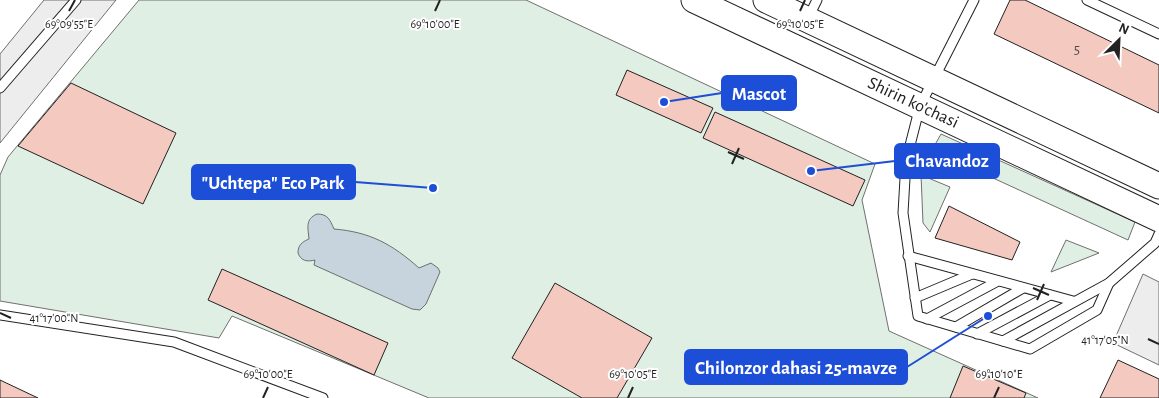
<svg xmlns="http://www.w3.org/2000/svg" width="1159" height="398" viewBox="0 0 1159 398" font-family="'Alegreya Sans',sans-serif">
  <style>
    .green { fill: #e0efe3; stroke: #6f6f6f }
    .parking { fill: #ededed; stroke: #6f6f6f }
    .water { fill: #c7d3dd; stroke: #6f6f6f }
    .building { fill: #f3c9c0; stroke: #222 }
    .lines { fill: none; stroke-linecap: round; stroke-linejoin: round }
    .service-casing { stroke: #222; stroke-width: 11 }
    .secondary-casing { stroke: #222; stroke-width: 27 }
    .service { stroke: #fff; stroke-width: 9 }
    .secondary { stroke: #fff; stroke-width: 25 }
    .ticks { fill: none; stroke: #222; stroke-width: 2 }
    .labels { text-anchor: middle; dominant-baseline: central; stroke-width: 4; stroke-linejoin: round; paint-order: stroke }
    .number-label { font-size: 15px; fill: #564c4a }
    .street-label { font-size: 18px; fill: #222; stroke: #fff }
    .ticks-label { font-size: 12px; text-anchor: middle; fill: #222; stroke: #fff; stroke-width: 4; stroke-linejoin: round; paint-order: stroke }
    .leader { fill: none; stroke: #1d4ed8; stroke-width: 2 }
    .callout-dot { fill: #1d4ed8; stroke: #fff; stroke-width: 2 }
    .callout { fill: #1d4ed8; stroke: #1d4ed8; stroke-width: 2 }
    .callout-label { font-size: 19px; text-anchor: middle; font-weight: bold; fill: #fff }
  </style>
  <rect width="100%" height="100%" fill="#fff"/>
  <g class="green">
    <polygon points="139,0 526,0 875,164 862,200 889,331 1038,398 429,398 232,316 219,338 0,301 0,175 8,157"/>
    <polygon points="941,134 1135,222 1128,240 932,150"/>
    <polygon points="921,175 950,187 930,232 923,223"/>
    <polygon points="1066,240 1099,253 1051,272"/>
  </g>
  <g class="parking">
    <polygon points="44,0 116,0 0,143 0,54"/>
    <polygon points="1143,274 1159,282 1159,365 1113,343"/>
  </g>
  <path class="water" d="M317,214C328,214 330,220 334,229C370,232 392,244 419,268L431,263L438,268L440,272L426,304L420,310L412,309L314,265L315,260C307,262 301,261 298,253C298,245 302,242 309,239C308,228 305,219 317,214Z"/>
  <g class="building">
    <polygon points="1010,0 1025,0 1159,65 1159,113 994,34"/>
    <polygon points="627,70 713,108 701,133 616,95"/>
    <polygon points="71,83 176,133 143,204 18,146"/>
    <polygon points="715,112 865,180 853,206 703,138"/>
    <polygon points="949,206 1020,242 1012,260 935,238"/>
    <polygon points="222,269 388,343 374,375 208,300"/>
    <polygon points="555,283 652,338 617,398 582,398 512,358"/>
    <polygon points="1118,360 1159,379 1159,398 1100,398"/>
    <polygon points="963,366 1026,393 1024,398 950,398"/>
    <polygon points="0,380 38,398 0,398"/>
  </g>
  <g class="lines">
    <g class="service-casing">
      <g id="service">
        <polyline points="974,0 920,106 906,161 903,213 918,316 1030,349 1097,310 1109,283"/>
        <polyline points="1087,0 1159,34"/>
        <polyline points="808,18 817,0"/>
        <polyline points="0,88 76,0"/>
        <polyline points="908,256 1073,301"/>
        <polyline points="915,298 972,274"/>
        <polyline points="0,315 174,342 323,398"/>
        <polyline points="927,319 998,281"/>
        <polyline points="956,327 1023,288"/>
        <polyline points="977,334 1050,295"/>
        <polyline points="1003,341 1109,283 1155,243 1159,234"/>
      </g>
    </g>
    <g class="secondary-casing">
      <g id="secondary">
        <polyline points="694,0 1159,219"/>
        <polyline points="766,0 1159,186"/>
      </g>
    </g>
    <use href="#service" class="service"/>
    <use href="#secondary" class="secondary"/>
  </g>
  <path class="ticks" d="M69,11L75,0M435,11L440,0M800,11L805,0M728,152L744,159M732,164L739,148M1033,288L1049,295M1037,300L1044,284M0,313L11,318M1148,339L1159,344M263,398L268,387M628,398L633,387M994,398L999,387"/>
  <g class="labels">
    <g class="number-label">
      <text x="1077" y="49">5</text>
    </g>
    <g class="street-label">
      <text transform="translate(913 103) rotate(25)">Shirin ko'chasi</text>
    </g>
  </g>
  <g class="ticks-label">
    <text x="69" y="28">69°09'55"E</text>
    <text x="435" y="28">69°10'00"E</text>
    <text x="800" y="28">69°10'05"E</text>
    <text x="54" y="322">41°17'00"N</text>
    <text x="1105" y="344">41°17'05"N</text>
    <text x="268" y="378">69°10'00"E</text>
    <text x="633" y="378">69°10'05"E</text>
    <text x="999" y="378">69°10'10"E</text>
  </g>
  <path class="leader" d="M664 102L722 93M811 171L895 161M433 188L355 182M988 316L907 367"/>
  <g class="callout-dot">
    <circle cx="664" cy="102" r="5"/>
    <circle cx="811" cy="171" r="5"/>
    <circle cx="433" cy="188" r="5"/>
    <circle cx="988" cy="316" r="5"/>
  </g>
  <g class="callout">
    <rect x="722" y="76" width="74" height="34" rx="5"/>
    <rect x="895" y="144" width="104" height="34" rx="5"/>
    <rect x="192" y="165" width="163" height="34" rx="5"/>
    <rect x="685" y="350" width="222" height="34" rx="5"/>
  </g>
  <g class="callout-label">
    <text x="759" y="100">Mascot</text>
    <text x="947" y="167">Chavandoz</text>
    <text x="273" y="189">"Uchtepa" Eco Park</text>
    <text x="796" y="374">Chilonzor dahasi 25-mavze</text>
  </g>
  <g transform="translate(1119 40) rotate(24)" stroke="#ffffff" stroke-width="4" paint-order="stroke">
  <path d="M0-4L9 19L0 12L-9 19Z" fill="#222222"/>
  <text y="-8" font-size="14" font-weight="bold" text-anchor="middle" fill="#222222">N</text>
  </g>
</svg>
